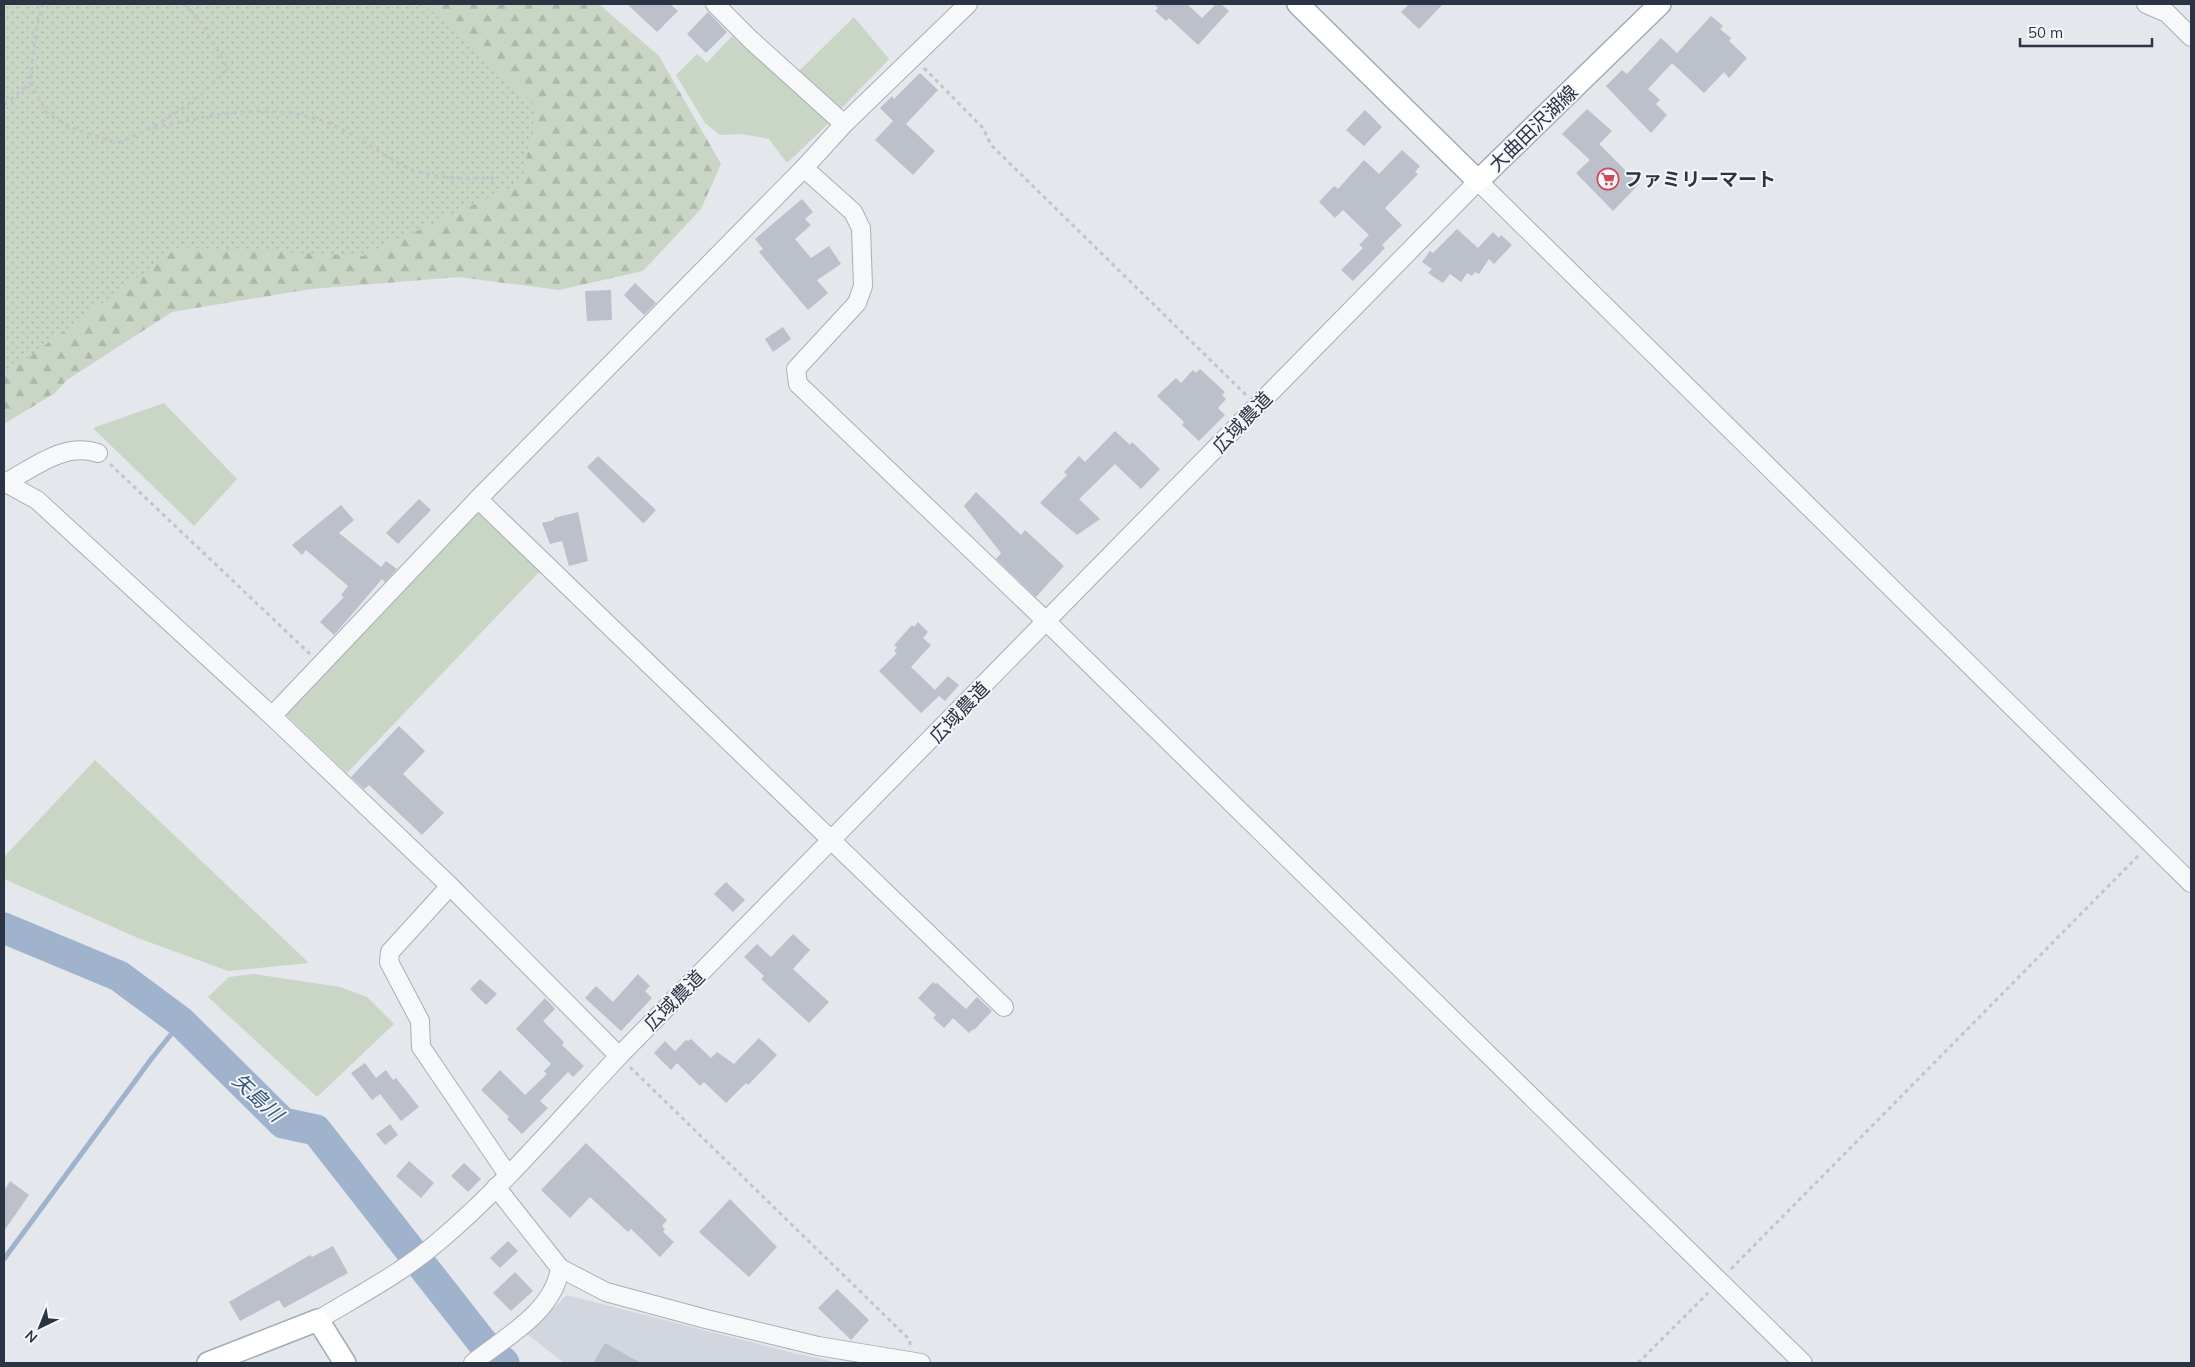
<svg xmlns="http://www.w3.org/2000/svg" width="2195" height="1367" viewBox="0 0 2195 1367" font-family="Mulish,'Noto Sans JP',sans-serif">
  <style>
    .built { fill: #d2d6de }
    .grass { fill: #c9d6c5 }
    .forest { fill: url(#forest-firs) }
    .park { fill: url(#park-dots) }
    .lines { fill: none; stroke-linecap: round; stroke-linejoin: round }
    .stream { stroke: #9fb4cc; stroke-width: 5 }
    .river { stroke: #9fb4cc; stroke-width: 31 }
    .building { fill: #bbc0ca }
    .minor-casing { stroke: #a9aeb7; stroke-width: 20 }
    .major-casing { stroke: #a3abb8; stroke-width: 24 }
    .path { stroke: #c2c5cb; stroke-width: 3; stroke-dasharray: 4 4; stroke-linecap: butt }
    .minor { stroke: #f7f8fa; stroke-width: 18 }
    .major { stroke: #fff; stroke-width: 21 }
    .labels { text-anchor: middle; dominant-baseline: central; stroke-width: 4; stroke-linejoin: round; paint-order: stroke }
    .street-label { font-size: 19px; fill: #2b3445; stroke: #f4f6f9 }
    .poi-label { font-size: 19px; font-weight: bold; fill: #2b3445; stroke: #f4f6f9; text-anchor: start }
    .water-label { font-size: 20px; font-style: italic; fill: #34527a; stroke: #f4f6f9 }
  </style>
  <defs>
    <pattern id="forest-firs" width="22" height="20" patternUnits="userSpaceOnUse" patternTransform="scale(1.25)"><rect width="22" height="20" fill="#c9d6c5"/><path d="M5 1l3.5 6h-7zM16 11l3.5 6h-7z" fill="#adb8ab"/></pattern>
    <pattern id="park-dots" width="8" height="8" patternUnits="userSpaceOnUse" patternTransform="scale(1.25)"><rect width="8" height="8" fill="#c9d6c5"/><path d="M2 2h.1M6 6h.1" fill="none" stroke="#adb8ab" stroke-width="1.8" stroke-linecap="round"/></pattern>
  </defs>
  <rect width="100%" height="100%" fill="#e4e7ec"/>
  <polygon class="built" points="567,1295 793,1353 840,1363 564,1363 527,1334"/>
  <g class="grass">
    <polygon points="854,17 889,59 841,109 799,71"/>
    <polygon points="732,36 829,123 787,163 769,139 741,134 720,135 705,123 676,75 697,54 707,63"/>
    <polygon points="164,403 237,479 194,526 93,428"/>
    <polygon points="481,509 543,568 347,773 284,713"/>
    <polygon points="95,760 309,963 228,971 138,938 4,879 4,857"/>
    <polygon points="254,974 340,987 367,997 394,1024 317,1097 208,997 229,977"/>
  </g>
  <polygon class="forest" points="4,4 599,4 659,56 721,164 701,209 643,271 559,290 459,277 311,289 172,312 67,380 55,393 4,424"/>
  <polygon class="park" points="4,4 415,4 428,8 536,106 522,182 363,256 179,247 4,375"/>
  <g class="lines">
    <polyline class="stream" points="4,1259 152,1058 181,1022"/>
    <polyline class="river" points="4,928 119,976 181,1022 283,1123 316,1130 482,1342 504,1363"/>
  </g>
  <g class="building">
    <polygon points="627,4 670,4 678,11 657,32"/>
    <polygon points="1154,4 1187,4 1202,18 1216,4 1221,4 1229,11 1198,45 1169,18 1166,21 1155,11 1158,8"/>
    <polygon points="1409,4 1443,4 1419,29 1401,12"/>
    <polygon points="708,12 727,32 706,53 687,34"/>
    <polygon points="1711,16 1723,26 1720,29 1731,38 1729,41 1747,58 1729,78 1724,72 1704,93 1672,63 1648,89 1660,100 1656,104 1667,115 1651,133 1606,86 1622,70 1627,74 1661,38 1677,53"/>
    <polygon points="920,73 938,90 906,124 935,151 913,175 875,140 893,121 880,108 892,96 894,99"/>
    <polygon points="1587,109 1612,131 1599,144 1639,184 1613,211 1576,173 1590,160 1562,134"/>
    <polygon points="1365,110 1382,127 1364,146 1346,130"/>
    <polygon points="1402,150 1420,166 1415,172 1418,174 1385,208 1402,225 1382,245 1385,248 1353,281 1341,270 1363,248 1359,245 1369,235 1343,210 1335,218 1319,202 1334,186 1338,189 1364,160 1379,174"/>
    <polygon points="802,199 813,212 805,219 811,225 795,239 811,258 829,246 841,264 817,280 828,293 808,310 759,252 763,249 755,239"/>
    <polygon points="1457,229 1478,248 1493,232 1499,238 1501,235 1512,245 1494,264 1489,259 1479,274 1475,272 1472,276 1467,273 1461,282 1450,274 1443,283 1428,273 1432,269 1422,262 1430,251 1433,253"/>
    <polygon points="635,283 656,303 644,315 624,295"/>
    <polygon points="611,290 612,320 587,321 585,291"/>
    <polygon points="783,327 791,339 773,352 765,339"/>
    <polygon points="1200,369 1225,392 1222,395 1226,399 1218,408 1225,415 1199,441 1182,425 1184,422 1157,396 1176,378 1181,383 1193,370 1196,373"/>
    <polygon points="1115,431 1130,445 1132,442 1160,469 1141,489 1115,464 1079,499 1100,519 1077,535 1040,503 1067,475 1064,472 1079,456 1085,462"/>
    <polygon points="598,456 656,510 645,522 643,523 587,467"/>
    <polygon points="976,492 1021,535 1025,530 1064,566 1036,597 996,559 1001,553 964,506"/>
    <polygon points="419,499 431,510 398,544 386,533"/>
    <polygon points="341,505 354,520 339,533 381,567 386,561 397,569 385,582 382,579 334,635 320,622 344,597 341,595 348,586 306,550 302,555 292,545"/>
    <polygon points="578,512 588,561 569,566 562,541 550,544 542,523 554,520 554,518"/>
    <polygon points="918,622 928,632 923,638 931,645 911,667 935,690 948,676 959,685 945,701 939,696 921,713 879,671 897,653 894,651 897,647 894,645 912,625 914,627"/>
    <polygon points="399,726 425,751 403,774 444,813 422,835 369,785 364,789 351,777"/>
    <polygon points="726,882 745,900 733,912 714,894"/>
    <polygon points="793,934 810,950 793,969 829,1002 809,1023 761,979 764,976 744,957 757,944 771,957"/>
    <polygon points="638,974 650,986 645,991 652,998 621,1031 585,998 596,986 613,1002"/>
    <polygon points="480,979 497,994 486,1005 470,989"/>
    <polygon points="933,982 935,984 937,983 966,1009 977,997 992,1011 974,1030 973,1029 969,1033 953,1018 944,1028 933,1018 936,1015 918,998"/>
    <polygon points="545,998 555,1009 543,1021 564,1042 562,1045 584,1066 573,1077 568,1072 540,1101 548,1108 522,1134 507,1119 509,1117 481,1090 500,1070 525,1095 547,1074 544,1071 551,1064 516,1029"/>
    <polygon points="759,1038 777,1055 748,1085 746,1083 726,1103 704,1082 700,1086 677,1063 671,1070 654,1053 665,1041 675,1051 686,1040 688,1041 691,1039 711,1058 717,1052 734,1064"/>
    <polygon points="365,1063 376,1078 386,1070 393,1080 396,1078 419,1107 401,1121 380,1094 372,1100 351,1073"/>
    <polygon points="390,1124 398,1135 385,1145 376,1134"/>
    <polygon points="586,1143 667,1220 662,1226 665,1229 663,1232 674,1242 660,1257 631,1229 628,1232 590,1197 570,1218 541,1190"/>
    <polygon points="409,1161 434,1183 421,1198 396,1176"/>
    <polygon points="464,1163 481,1179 468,1192 451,1176"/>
    <polygon points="10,1181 29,1195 4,1231 4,1191"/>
    <polygon points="730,1199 777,1247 749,1277 699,1232"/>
    <polygon points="508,1241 518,1251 500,1268 490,1258"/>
    <polygon points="333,1246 348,1273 284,1308 279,1300 240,1321 229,1302 310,1255 312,1257"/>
    <polygon points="515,1272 533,1291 511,1311 493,1293"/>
    <polygon points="837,1289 869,1320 851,1340 818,1308"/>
    <polygon points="605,1343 641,1363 593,1363"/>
  </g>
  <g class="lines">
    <g class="minor-casing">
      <g id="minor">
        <polyline points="715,4 751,40 844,124"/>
        <polyline points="2146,4 2167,13 2191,37"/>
        <polyline points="804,168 853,212 861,228 863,286 857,303 796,369 798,384 1047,622 1803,1363"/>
        <polyline points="4,482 37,500 272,716 450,886 619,1056"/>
        <path d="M5,483C35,467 64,442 98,453"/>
        <polyline points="478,499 1004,1007"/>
        <polyline points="272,716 478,499 804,168 844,124 968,4"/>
        <polyline points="450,886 390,952 389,962 420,1021 421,1047 508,1175"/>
        <polyline points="496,1187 560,1268 606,1292 706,1319 818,1346 921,1363"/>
        <path d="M318,1320C359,1295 402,1273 439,1241C504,1186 560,1119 619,1056L1478,181L2191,883"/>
        <path d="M473,1363C505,1337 554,1312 560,1268"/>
      </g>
    </g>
    <g class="major-casing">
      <g id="major">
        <polyline points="1298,4 1478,181 1660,4"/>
        <polyline points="208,1363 318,1320 345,1363"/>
      </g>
    </g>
    <g class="path">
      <path d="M43,4L36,30L30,83L47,113L74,129L117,143C158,127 196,103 226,70L225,63L202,23L184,4"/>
      <polyline points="924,68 983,128 991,145 1246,395"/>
      <polyline points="4,105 30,83"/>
      <path d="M154,128C211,115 269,101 326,122C353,133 377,151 402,165C427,179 467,179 495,178"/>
      <polyline points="110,464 310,654"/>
      <polyline points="630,1067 910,1340 910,1345"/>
      <polyline points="1731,1269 2139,855"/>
      <polyline points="1638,1363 1708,1293"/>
    </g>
    <use href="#minor" class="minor"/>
    <use href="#major" class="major"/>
  </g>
  <defs>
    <g id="supermarket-ring" transform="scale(1.125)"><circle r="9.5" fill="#f4f6f9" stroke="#d1495b" stroke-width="1.5"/><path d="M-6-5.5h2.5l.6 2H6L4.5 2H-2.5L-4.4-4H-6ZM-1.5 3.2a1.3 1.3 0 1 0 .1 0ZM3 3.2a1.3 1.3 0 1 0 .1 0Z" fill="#d1495b"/></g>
  </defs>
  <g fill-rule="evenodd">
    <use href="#supermarket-ring" x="1608" y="179"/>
  </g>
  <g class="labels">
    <g class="street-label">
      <text transform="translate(1533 128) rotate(-44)">大曲田沢湖線</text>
      <text transform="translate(1242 422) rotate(-46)">広域農道</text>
      <text transform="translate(959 712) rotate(-46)">広域農道</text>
      <text transform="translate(674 1000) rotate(-45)">広域農道</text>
    </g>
    <g class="poi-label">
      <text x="1624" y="179">ファミリーマート</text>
    </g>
    <g class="water-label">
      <text transform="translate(258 1097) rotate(43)">矢島川</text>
    </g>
  </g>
  <rect width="2195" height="1367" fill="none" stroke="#2b3445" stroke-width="10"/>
  <g transform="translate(40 1327) rotate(223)" stroke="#f4f6f9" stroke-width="4" paint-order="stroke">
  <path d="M0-4L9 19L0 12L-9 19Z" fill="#2b3445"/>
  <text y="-8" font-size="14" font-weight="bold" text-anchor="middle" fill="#2b3445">N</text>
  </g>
  <path d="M2020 38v8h132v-8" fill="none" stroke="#2b3445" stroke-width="2.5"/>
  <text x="2028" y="38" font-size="15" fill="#2b3445" stroke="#f4f6f9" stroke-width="4" paint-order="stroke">50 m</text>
</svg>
